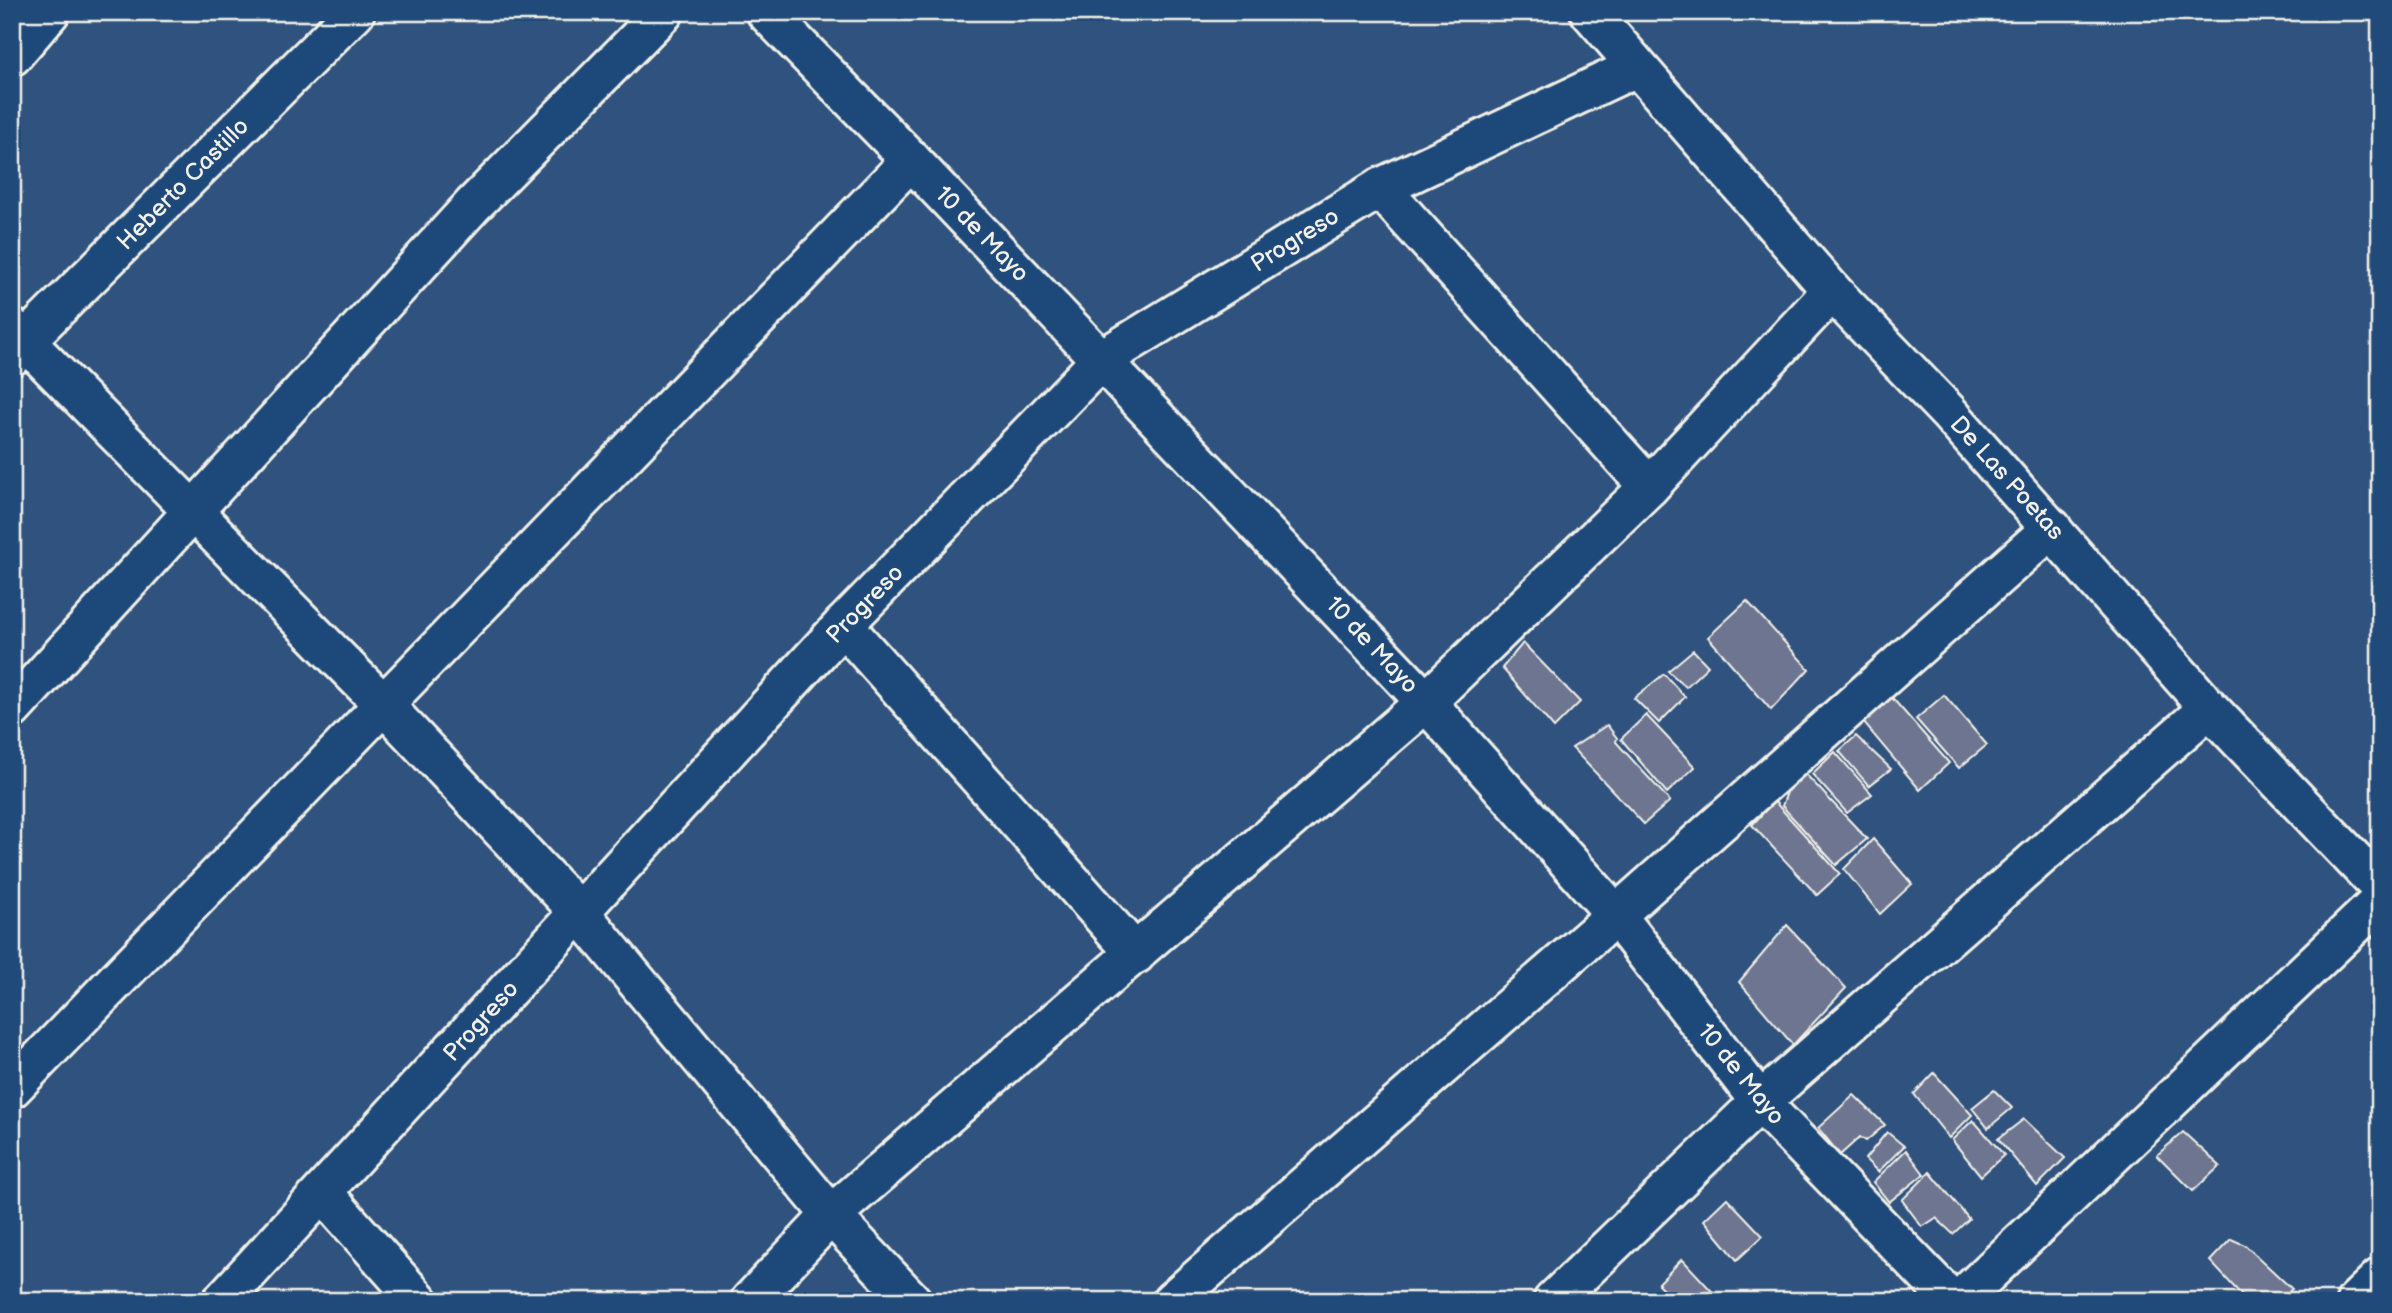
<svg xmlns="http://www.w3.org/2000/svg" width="2392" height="1313" viewBox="0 0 2392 1313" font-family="'Balsamiq Sans',sans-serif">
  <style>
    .building { fill: #6d7490; stroke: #f4f1e8; stroke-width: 2 }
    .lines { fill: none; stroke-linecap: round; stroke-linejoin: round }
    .minor-casing { stroke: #f4f1e8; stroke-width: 44 }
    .tertiary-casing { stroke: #f4f1e8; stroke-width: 44 }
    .minor { stroke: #1f4a7a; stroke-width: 38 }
    .tertiary { stroke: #1f4a7a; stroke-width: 38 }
    .labels { text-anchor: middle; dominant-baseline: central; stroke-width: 5; stroke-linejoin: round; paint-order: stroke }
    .street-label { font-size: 24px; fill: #f4f1e8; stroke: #1f4a7a }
  </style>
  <rect width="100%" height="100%" fill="#2f527e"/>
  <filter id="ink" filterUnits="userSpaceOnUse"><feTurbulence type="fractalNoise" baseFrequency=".0143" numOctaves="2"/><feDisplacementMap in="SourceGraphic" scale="14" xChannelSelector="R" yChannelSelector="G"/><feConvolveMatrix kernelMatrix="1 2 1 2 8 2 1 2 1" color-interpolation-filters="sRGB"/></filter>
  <g filter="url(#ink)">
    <g class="building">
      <polygon points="1747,601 1809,669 1771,710 1708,637"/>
      <polygon points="1523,643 1580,702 1554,728 1502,668"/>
      <polygon points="1693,650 1708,666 1686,687 1668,671"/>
      <polygon points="1664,674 1685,697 1659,723 1634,698"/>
      <polygon points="1887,692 1949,763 1920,790 1858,716"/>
      <polygon points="1944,695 1987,745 1959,768 1916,719"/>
      <polygon points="1646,715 1695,767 1667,793 1621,739"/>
      <polygon points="1607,725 1617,738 1616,742 1670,801 1644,824 1572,748"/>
      <polygon points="1856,736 1891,769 1869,786 1839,751"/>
      <polygon points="1835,752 1872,794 1847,813 1812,774"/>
      <polygon points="1797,765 1867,839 1836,865 1782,806"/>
      <polygon points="1774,801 1840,874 1817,895 1752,825"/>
      <polygon points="1873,839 1912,884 1880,914 1844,869"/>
      <polygon points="1787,925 1846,988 1793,1045 1739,982"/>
      <polygon points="1934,1073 1972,1115 1949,1138 1914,1094"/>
      <polygon points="1994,1090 2012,1108 1988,1128 1972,1108"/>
      <polygon points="1854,1095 1885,1125 1866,1141 1860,1137 1840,1155 1818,1128"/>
      <polygon points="2024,1119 2065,1158 2037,1186 1998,1139"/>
      <polygon points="1973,1120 2004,1155 1981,1176 1952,1140"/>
      <polygon points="1887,1132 1904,1146 1878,1172 1865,1159"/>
      <polygon points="2183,1132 2220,1166 2193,1191 2157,1155"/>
      <polygon points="1906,1150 1924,1174 1889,1202 1873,1182"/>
      <polygon points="1930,1172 1969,1219 1953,1234 1936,1218 1922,1227 1902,1200"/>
      <polygon points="1727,1198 1763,1236 1737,1260 1704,1220"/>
      <polygon points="2231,1239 2245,1245 2292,1289 2280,1301 2247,1301 2210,1261"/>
      <polygon points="1682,1259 1721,1301 1675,1301 1658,1284"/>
    </g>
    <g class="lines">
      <g class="minor-casing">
        <g id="minor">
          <polyline points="766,12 911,160 1426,702 1616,915 1760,1102 1952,1301"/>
          <polyline points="12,56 50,12"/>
          <polyline points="1380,188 1649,487"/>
          <polyline points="12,328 25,341 355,12"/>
          <polyline points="843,625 1136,954"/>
          <polyline points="12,709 473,205 664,12"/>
          <polyline points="12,1088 911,160"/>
          <polyline points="324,1194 419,1301"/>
          <polyline points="222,1301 843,625 1102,359 1380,188 1634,68"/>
          <polyline points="750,1301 831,1215 1426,702 1649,487 1832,291"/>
          <polyline points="1172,1301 1616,915 2052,528"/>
          <polyline points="1553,1301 1760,1102 2209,708"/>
          <polyline points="1959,1301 2380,901"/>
        </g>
      </g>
      <g class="tertiary-casing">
        <g id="tertiary">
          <polyline points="1590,12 1832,291 1948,412 2209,708 2380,887"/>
          <polyline points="12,356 25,341 382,703 580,913 831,1215 912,1301"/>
          <polyline points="2356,1301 2380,1278"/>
        </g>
      </g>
      <use href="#minor" class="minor"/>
      <use href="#tertiary" class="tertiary"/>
    </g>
  </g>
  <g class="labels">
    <g class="street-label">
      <text transform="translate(183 184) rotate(-45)">Heberto Castillo</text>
      <text transform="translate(982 234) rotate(46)">10 de Mayo</text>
      <text transform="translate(1295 240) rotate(-32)">Progreso</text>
      <text transform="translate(2007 478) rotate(48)">De Las Poetas</text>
      <text transform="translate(865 604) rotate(-46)">Progreso</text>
      <text transform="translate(1372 645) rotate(47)">10 de Mayo</text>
      <text transform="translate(481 1021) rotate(-48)">Progreso</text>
      <text transform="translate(1741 1074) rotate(51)">10 de Mayo</text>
    </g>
  </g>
  <rect width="2392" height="1313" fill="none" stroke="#1f4a7a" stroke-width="42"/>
  <rect x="21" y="21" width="2350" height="1271" fill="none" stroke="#f4f1e8" stroke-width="2.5" filter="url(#ink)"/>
</svg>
